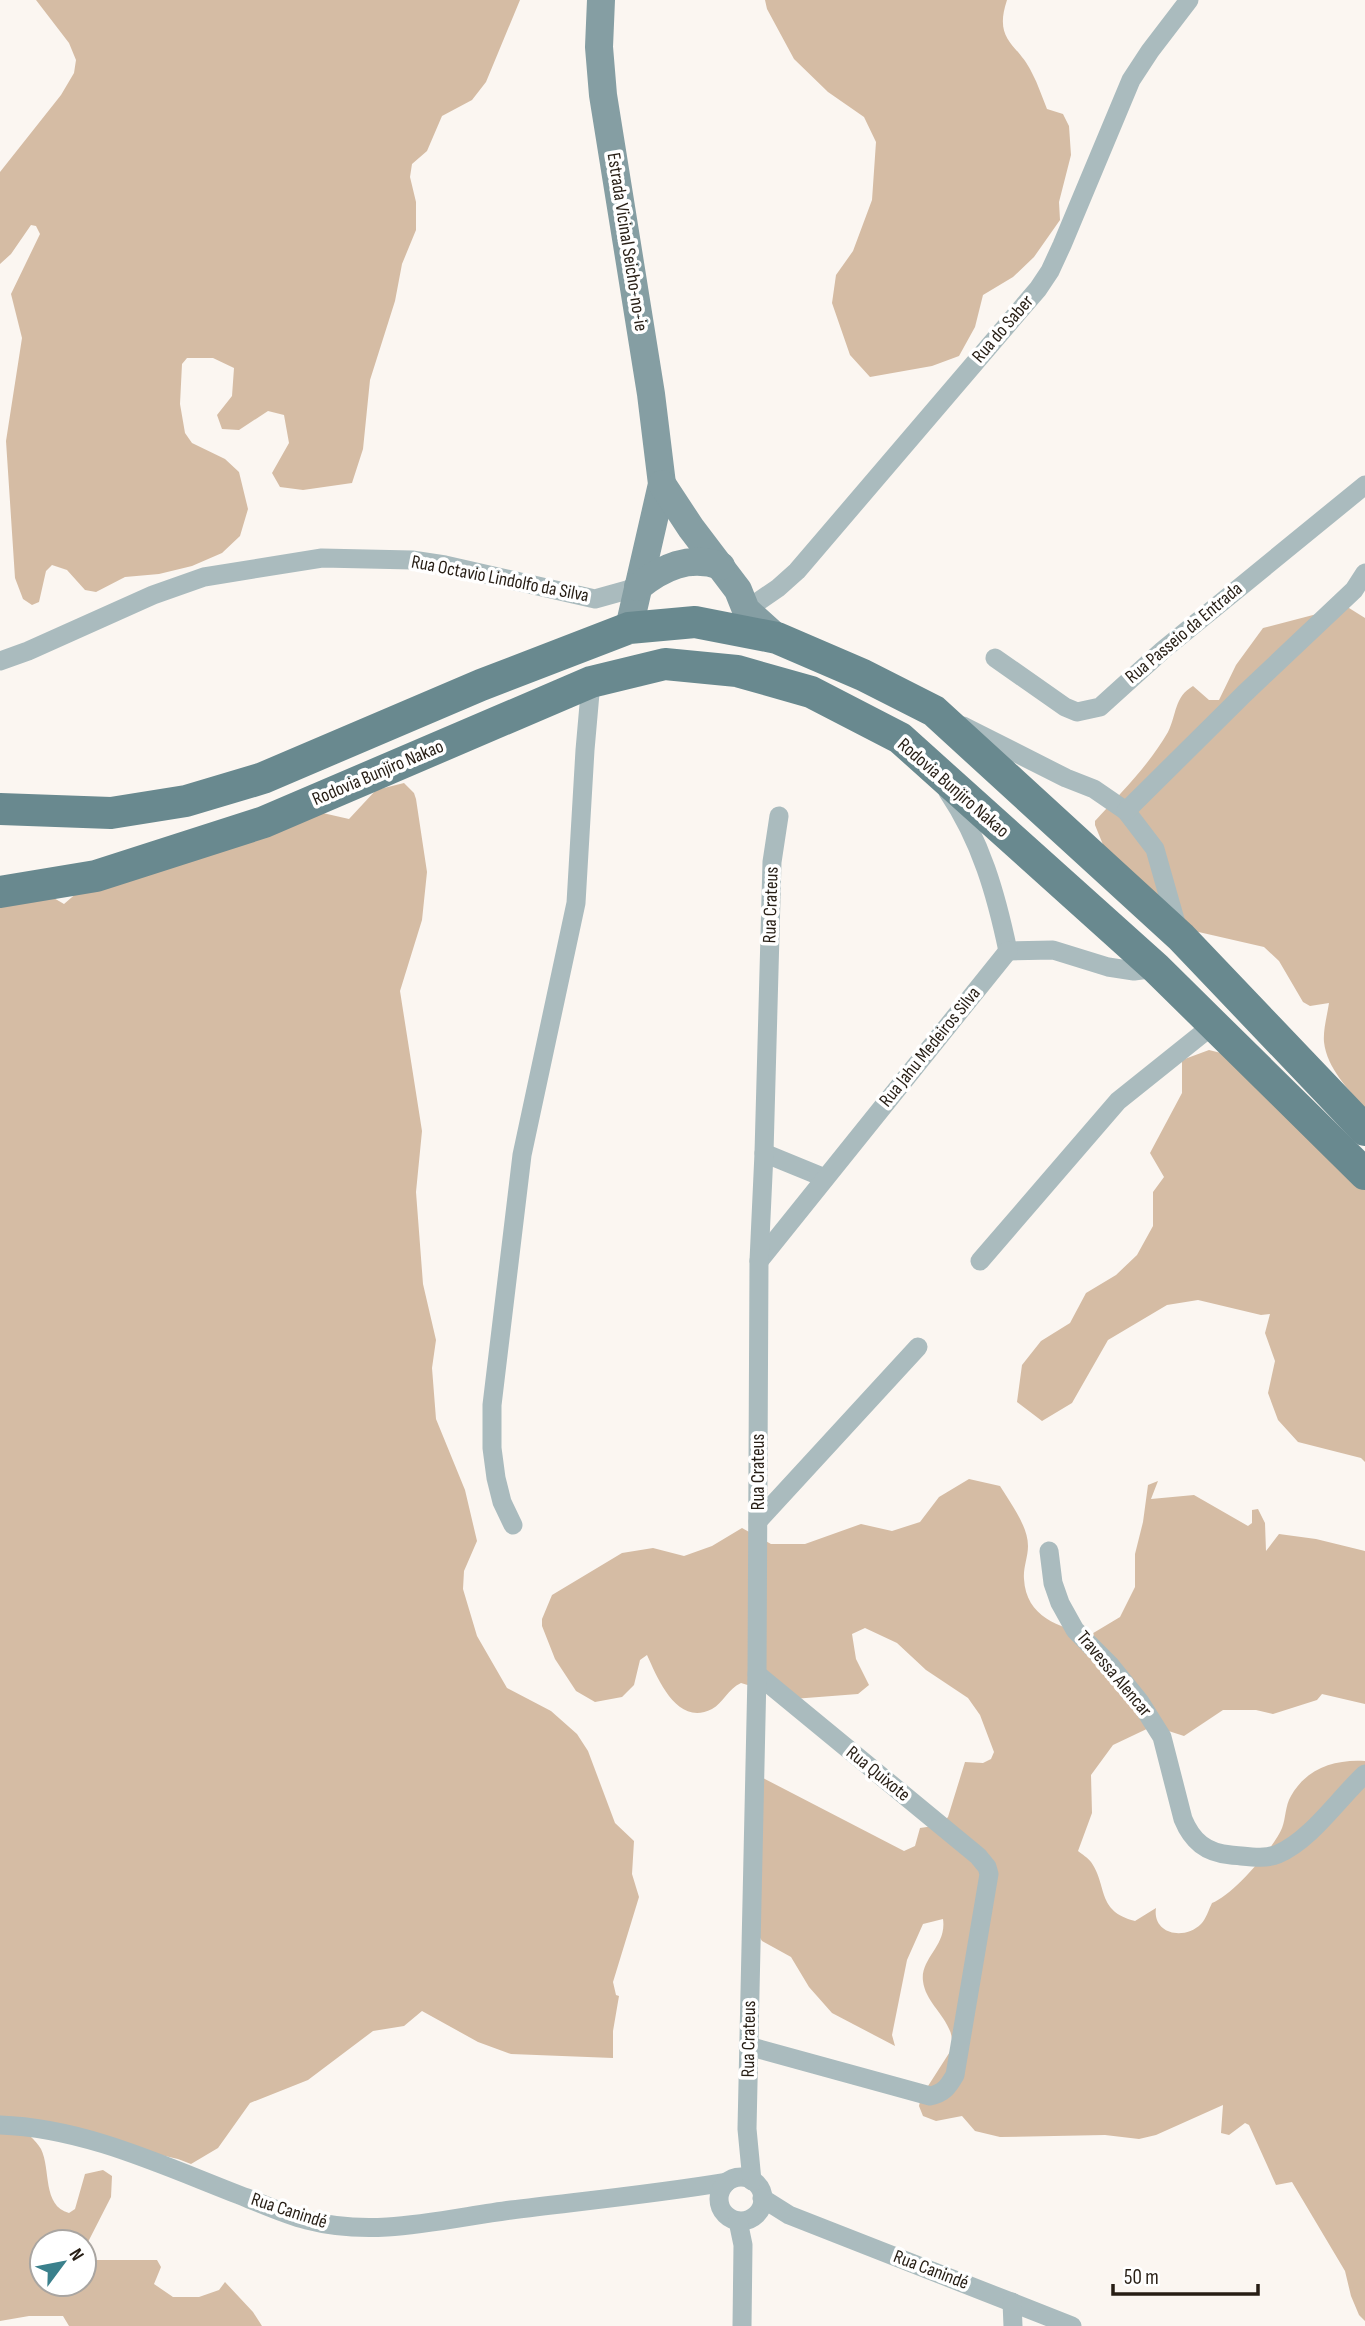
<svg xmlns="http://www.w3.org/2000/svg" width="1365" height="2326" viewBox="0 0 1365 2326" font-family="'Sofia Sans Condensed',sans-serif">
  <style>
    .forest { fill: #d5bca4; fill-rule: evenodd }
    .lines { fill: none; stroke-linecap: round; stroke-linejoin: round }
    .street { stroke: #aabbbe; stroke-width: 19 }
    .secondary { stroke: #859ea3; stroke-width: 28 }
    .primary { stroke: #69898f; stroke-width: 32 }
    .labels { text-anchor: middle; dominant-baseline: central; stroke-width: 7; stroke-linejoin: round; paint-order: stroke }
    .street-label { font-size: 19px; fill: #271e15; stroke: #fff }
  </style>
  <rect width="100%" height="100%" fill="#fbf6f1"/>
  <g class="forest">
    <polygon points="36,0 520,0 486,82 472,100 442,116 427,151 412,164 410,177 416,202 416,230 402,264 395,301 370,380 363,449 352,483 303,490 280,487 272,473 289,443 284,415 268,411 239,430 222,429 217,415 232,396 234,368 213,358 187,358 182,364 180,404 185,433 192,443 225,459 239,472 248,509 240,536 222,553 192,566 159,574 125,577 96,592 85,590 67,570 52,565 46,571 39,602 32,605 23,599 15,578 6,441 22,338 11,294 40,234 36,226 31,225 11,254 0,264 0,172 61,95 74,73 76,60 69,43"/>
    <path d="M765,0H1007C993,42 1018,43 1032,73C1038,84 1042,97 1047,109L1063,114L1069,126L1071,155L1059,202L1060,220L1034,257L1013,277L983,295L975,327L959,356L932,366L870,377L850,355L832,303L836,275L853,251L872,200L876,142L864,117L828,92L794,59L767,9Z"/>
    <path d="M1349,608L1365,618V1109C1349,1089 1327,1069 1324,1042C1323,1030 1327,1016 1329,1003L1310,1006L1303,1002L1279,961L1264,947L1155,922L1121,889L1095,825V821C1121,793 1149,765 1168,732C1177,714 1174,697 1193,686L1209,700H1219L1236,665L1263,628L1336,609Z"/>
    <path d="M404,783L414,793L416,799L427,872L422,920L400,991L422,1131L416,1192L423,1284L436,1340L432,1368L436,1419L465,1490L477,1541L464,1571L463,1589L477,1636L507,1688L551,1711L577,1734L588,1751L615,1823L634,1841L632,1874L639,1897L613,1982L616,1995L619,1996L613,2031V2058L511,2054L478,2042L422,2011L404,2026L373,2031L308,2080L250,2103L218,2148L191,2164L178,2159L126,2147L18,2124C25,2132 36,2140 41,2149C51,2169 42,2206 69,2213L75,2209L85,2174L103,2170L112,2176L111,2197L87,2244L85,2260H157L161,2267L154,2284L173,2297H199L219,2290L225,2282L253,2312L262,2326H69L63,2316H29L0,2321V899L47,894L64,904L86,885L314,811L349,819L376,790ZM42,2242H84V2284H42Z"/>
    <polygon points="1209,1050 1241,1058 1365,1168 1365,1462 1361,1458 1298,1442 1278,1420 1268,1393 1275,1361 1265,1333 1270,1314 1261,1315 1198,1300 1167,1305 1108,1340 1072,1403 1042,1421 1017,1402 1022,1365 1041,1341 1070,1323 1086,1293 1116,1275 1137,1255 1153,1226 1153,1192 1164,1177 1150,1153 1182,1093 1182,1060"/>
    <path d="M969,1479L1000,1486C1011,1504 1028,1526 1028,1546C1028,1557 1023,1568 1024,1579C1026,1617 1059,1627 1090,1635L1120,1617L1135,1587V1554L1143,1522L1148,1485L1158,1481L1151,1499L1194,1495L1248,1526L1252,1523V1510L1258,1509L1265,1523L1266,1551L1279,1534L1316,1539L1365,1551V1704L1322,1694L1317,1700L1273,1714L1256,1710H1223L1184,1736L1153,1726L1113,1745L1091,1775L1092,1813L1078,1851C1082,1854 1088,1858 1091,1862C1108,1886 1096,1911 1135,1921L1156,1908C1152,1934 1184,1941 1201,1924C1206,1919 1209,1909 1212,1903C1232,1896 1274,1848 1282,1828C1286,1818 1285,1806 1291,1796C1306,1769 1334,1759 1365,1761V2321L1359,2315L1351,2296L1345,2271L1292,2182L1276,2185L1249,2125L1245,2123L1229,2135L1221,2133L1223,2105L1156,2135L1139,2139L1105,2135L1000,2137L975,2131L962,2116L936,2121L923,2116L919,2106L921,2097L953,2047C952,2042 952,2035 950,2031C943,2013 925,2000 923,1981C920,1958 947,1946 943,1919L923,1924L907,1960L892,2035L895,2046L832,2013L809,1987L791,1957L762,1941L751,1923L761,1777L904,1851L915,1846L920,1828L940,1825L948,1817L965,1762L983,1763L991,1759L994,1752L980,1715L968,1698L926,1670L897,1643L865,1628L852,1634L856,1659L869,1685L858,1694L793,1699L741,1683C728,1689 723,1703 712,1709C677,1727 658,1679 647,1655L640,1660L634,1685L622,1697L595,1702L576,1691L555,1659L542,1626V1619L552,1595L622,1553L653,1548L684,1556L712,1546L742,1528L771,1544H805L861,1524L892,1531L920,1522L939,1497Z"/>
  </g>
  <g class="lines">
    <g class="street">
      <polyline points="746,610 778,588 797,571 1038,289 1050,271 1062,245 1131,80 1150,51 1189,0"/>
      <polyline points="995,658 1065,707 1077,712 1100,707 1163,650 1365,485"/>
      <polyline points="0,661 28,651 153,595 204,577 322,558 412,560 445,565 595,599 638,587"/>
      <polyline points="963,726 1066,778 1094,789 1126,811 1155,849 1178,930"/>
      <path d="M948,792C981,841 996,894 1008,951"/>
      <polyline points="1126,811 1244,694 1354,590 1365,573"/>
      <polyline points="1008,951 1053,950 1108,967 1134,971 1156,968"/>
      <polyline points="764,1153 825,1178"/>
      <polyline points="759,1261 1008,951"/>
      <polyline points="980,1261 1118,1101 1213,1025"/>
      <polyline points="758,1521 918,1347"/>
      <polyline points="513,1525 502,1502 496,1478 492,1448 492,1405 522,1155 576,903 585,750 591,682"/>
      <path d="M1049,1551L1053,1583L1060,1603L1075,1630L1110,1665L1140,1702L1162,1737L1183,1819C1192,1841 1206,1853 1231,1855C1246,1856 1264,1860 1278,1854C1311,1840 1339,1798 1365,1774"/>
      <path d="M748,2046L930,2096C944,2093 948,2087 955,2075L989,1874L987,1867L978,1856L757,1674"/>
      <path d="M0,2125C87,2128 168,2168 247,2198C267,2206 287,2215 307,2220C375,2238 443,2219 511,2210C583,2201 655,2194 727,2182"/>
      <circle cx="741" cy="2199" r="22"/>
      <polyline points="752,2181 747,2129 757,1674 759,1261 764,1153 772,862 779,816"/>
      <polyline points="762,2198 789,2215 1072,2326"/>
      <polyline points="738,2221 743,2245 742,2326"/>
      <polyline points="1012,2302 1013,2326"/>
    </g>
    <g class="secondary">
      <polyline points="601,0 599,47 603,95 651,394 662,484 629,628"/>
      <polyline points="662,484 691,528 738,590 746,610 777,638"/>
      <path d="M638,587C663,567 689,555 721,566"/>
    </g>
    <g class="primary">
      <polyline points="0,809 111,813 186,801 263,778 481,685 629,628 695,622 777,638 863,675 934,711 1181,937 1365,1130"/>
      <polyline points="0,892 96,876 264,822 591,682 665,664 737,671 811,692 900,738 1156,968 1365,1174"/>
    </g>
  </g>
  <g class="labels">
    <g class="street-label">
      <text transform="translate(627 242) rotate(81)">Estrada Vicinal Seicho-no-ie</text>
      <text transform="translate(1003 329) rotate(-49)">Rua do Saber</text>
      <text transform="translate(500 579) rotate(11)">Rua Octavio Lindolfo da Silva</text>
      <text transform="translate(1184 633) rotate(-40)">Rua Passeio da Entrada</text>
      <text transform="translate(378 773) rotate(-23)">Rodovia Bunjiro Nakao</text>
      <text transform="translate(953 788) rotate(41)">Rodovia Bunjiro Nakao</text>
      <text transform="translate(771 905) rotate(-88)">Rua Crateus</text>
      <text transform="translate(930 1047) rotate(-51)">Rua Jahu Medeiros Silva</text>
      <text transform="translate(758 1472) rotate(-90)">Rua Crateus</text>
      <text transform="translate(1114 1674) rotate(50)">Travessa Alencar</text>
      <text transform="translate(878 1774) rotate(39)">Rua Quixote</text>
      <text transform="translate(749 2039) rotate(-89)">Rua Crateus</text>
      <text transform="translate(289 2211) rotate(18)">Rua Canindé</text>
      <text transform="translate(931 2270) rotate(21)">Rua Canindé</text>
    </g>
  </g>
  <g transform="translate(63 2263) rotate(58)"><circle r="33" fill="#ffffff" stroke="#a9a5a1" stroke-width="2"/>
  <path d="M0-5L12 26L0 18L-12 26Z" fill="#3a808c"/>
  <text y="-10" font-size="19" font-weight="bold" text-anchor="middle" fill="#271e15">N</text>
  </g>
  <path d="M1113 2284v10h145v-10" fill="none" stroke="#271e15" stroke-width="3.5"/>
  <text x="1124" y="2284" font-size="21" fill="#271e15" stroke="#ffffff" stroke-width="5" paint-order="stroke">50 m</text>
</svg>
